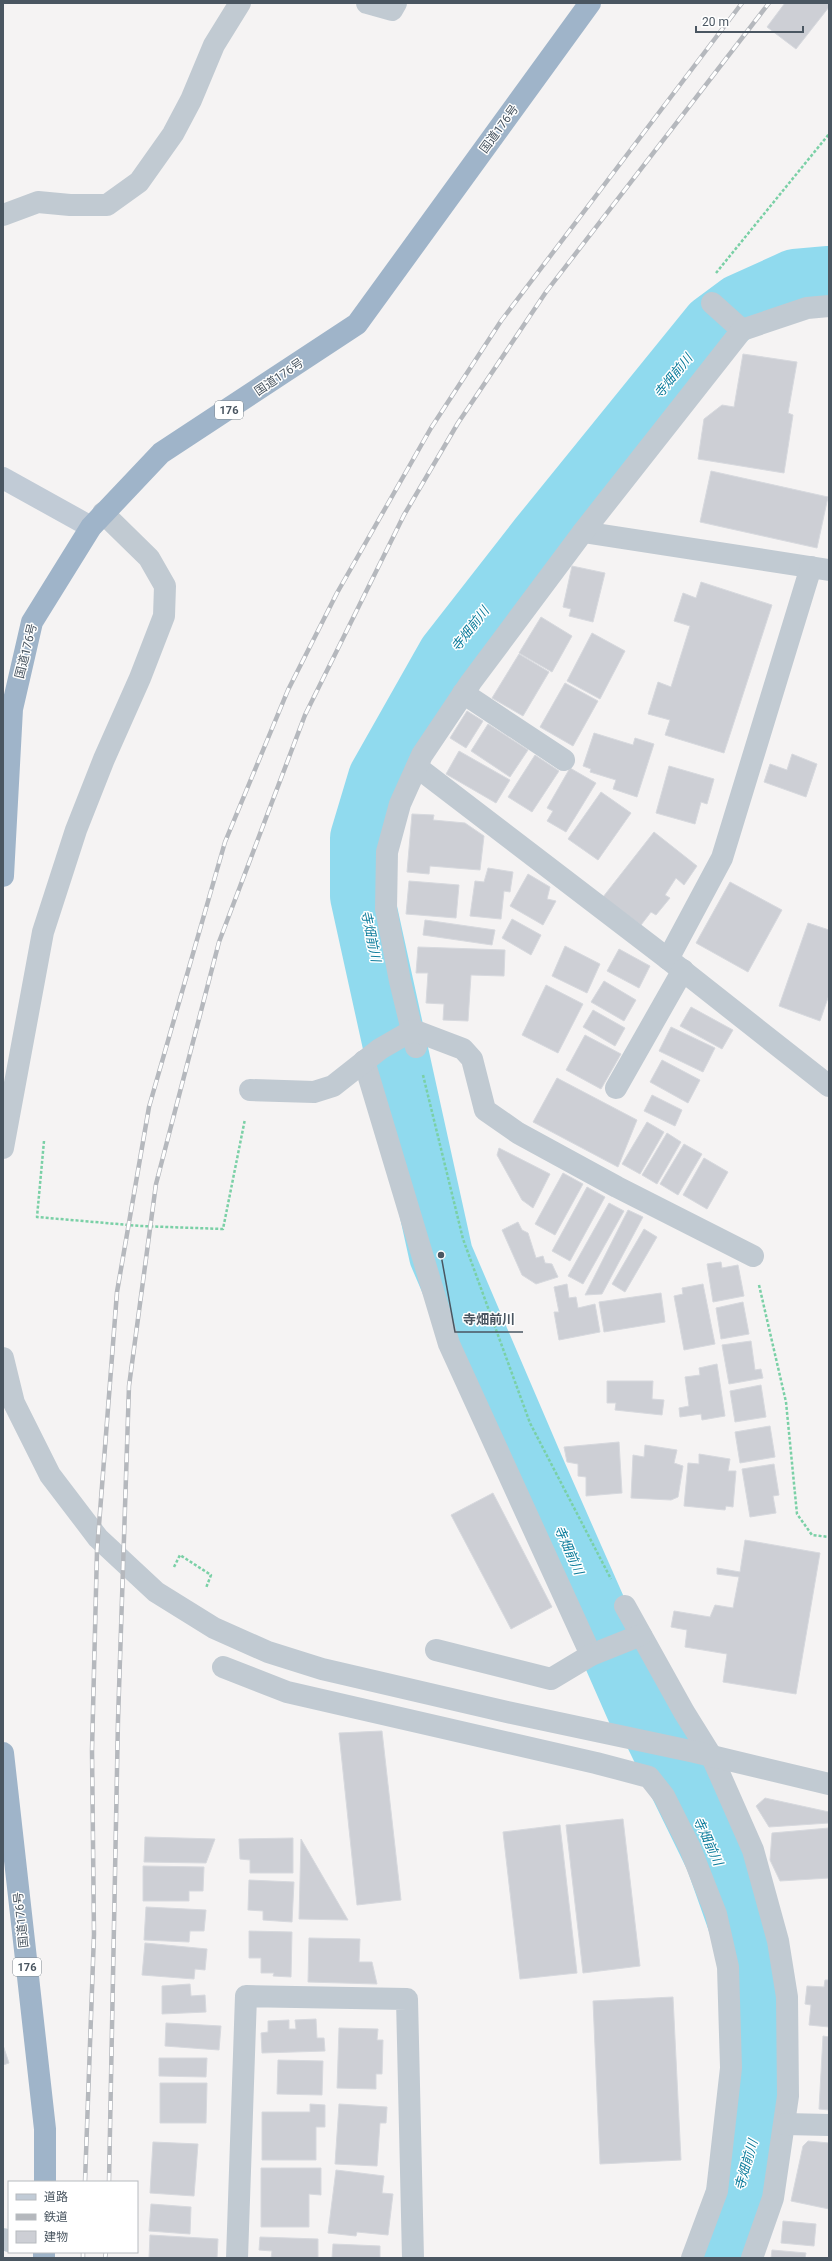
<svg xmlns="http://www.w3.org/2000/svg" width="832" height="2261" viewBox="0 0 832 2261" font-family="Roboto,'Noto Sans JP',sans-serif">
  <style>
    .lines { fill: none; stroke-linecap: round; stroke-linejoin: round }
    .river { stroke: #90daee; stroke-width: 64 }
    .building { fill: #cdcfd5; stroke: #d7d9de }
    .path { stroke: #7ad0a6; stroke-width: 2.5; stroke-dasharray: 3 2; stroke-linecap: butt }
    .minor { stroke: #c1cad2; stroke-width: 22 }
    .tertiary { stroke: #c1cad2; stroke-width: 22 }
    .secondary { stroke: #c1cbd6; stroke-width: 22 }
    .trunk { stroke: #9fb4c9; stroke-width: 22 }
    .rail-casing { stroke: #b5b8bd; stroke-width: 4.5 }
    .rail { stroke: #fff; stroke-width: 3; stroke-dasharray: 9; stroke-linecap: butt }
    .labels { text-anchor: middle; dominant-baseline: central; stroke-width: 3; stroke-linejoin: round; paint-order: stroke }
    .shield { fill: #fff; stroke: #808990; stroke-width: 1 }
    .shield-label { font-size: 11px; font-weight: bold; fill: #4a5661 }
    .street-label { font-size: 12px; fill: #4a5661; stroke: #fff }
    .water-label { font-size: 13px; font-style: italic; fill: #0c7c9b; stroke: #fff }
    .leader { fill: none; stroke: #4a5661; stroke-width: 1.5 }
    .callout-dot { fill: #4a5661; stroke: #fff; stroke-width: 1.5 }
    .callout-label { font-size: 13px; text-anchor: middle; font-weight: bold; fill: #4a5661; stroke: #fff; stroke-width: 3; stroke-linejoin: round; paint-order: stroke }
  </style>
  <rect width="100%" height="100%" fill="#f5f3f3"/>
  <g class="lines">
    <polyline class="river" points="720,2258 759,2121 766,2063 759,1977 717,1858 651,1723 640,1713 533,1470 441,1255 362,896 362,838 380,778 449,656 541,538 713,326 740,306 795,281 829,278"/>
  </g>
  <g class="building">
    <polygon points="785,3 829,3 829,7 796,49 767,27"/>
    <polygon points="743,354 797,362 788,413 793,415 784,473 698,459 704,419 722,405 734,407"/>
    <polygon points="711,471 828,497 817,548 700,522"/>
    <polygon points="572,566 605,573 593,622 569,616 571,609 563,607"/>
    <polygon points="701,582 772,605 724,753 665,735 670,720 648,714 658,682 671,687 690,626 674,621 683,593 696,598"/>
    <polygon points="541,617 572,636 552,672 519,653"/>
    <polygon points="592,633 625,651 600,699 567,681"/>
    <polygon points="519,654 549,672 523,716 492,698"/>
    <polygon points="565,683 598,701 573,746 540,727"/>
    <polygon points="467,711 483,721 466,748 450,738"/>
    <polygon points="488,724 528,750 510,777 471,751"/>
    <polygon points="594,733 633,745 635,738 654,744 637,797 613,789 616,780 590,772 591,769 583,766"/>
    <polygon points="459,751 510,780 496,803 446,774"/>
    <polygon points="792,754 817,764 806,797 764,782 770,764 787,770"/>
    <polygon points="535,755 559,771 532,812 508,797"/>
    <polygon points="669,766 714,779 707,804 701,802 695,824 656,813"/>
    <polygon points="570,768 596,783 566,832 547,821 553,811 547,808"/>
    <polygon points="601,792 631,813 598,860 568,839"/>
    <polygon points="412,814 434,815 433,820 465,823 484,836 480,870 430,866 429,874 407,872"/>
    <polygon points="654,832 697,866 684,885 676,878 665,895 670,898 656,915 651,912 641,925 603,897"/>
    <polygon points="488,868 513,872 510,892 504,891 501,919 470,916 475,881 484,882"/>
    <polygon points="528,874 550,887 547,899 556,901 543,925 510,906"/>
    <polygon points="409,881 459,885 456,918 406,914"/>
    <polygon points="730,882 782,910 748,972 696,943"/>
    <polygon points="512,919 541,935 531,955 502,938"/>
    <polygon points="425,920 495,930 492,945 423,935"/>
    <polygon points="808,923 829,930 829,995 820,1021 779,1006"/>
    <polygon points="565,946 600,964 587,993 552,976"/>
    <polygon points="418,947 505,950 504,976 471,975 468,1021 443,1020 444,1004 426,1003 428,973 416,973"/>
    <polygon points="619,949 650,966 639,988 607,971"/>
    <polygon points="604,981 636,1000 624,1021 591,1002"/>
    <polygon points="546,985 583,1004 558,1053 522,1035"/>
    <polygon points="691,1007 733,1030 722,1049 680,1026"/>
    <polygon points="593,1010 625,1028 615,1046 583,1027"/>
    <polygon points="671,1027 715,1048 703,1072 659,1051"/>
    <polygon points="585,1035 621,1054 601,1089 566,1070"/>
    <polygon points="662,1060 700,1080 688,1103 650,1082"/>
    <polygon points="557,1078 637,1120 618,1167 533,1122"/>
    <polygon points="652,1095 682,1110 675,1126 644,1111"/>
    <polygon points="647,1122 664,1132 640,1174 622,1164"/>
    <polygon points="667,1133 681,1142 657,1184 642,1175"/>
    <polygon points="684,1144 702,1154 678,1195 660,1184"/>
    <polygon points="499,1148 550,1174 533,1208 522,1200 497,1155"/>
    <polygon points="704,1158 728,1172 707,1209 683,1195"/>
    <polygon points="563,1173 583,1184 555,1235 535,1224"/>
    <polygon points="587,1187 605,1197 570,1261 552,1251"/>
    <polygon points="609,1203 624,1211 583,1284 568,1276"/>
    <polygon points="628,1210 643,1217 602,1294 585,1295"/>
    <polygon points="518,1222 522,1230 528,1233 536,1258 543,1256 545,1263 552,1264 558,1277 536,1284 522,1275 502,1230"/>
    <polygon points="644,1229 657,1237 625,1292 612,1284"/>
    <polygon points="721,1262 722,1268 738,1265 744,1296 713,1302 707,1264"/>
    <polygon points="567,1284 569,1298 576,1297 578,1308 595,1304 600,1332 559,1340 554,1312 559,1312 554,1287"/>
    <polygon points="703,1284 715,1344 684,1350 674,1296 683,1294 682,1288"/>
    <polygon points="661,1293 665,1322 604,1332 599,1302"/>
    <polygon points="743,1302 749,1334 721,1339 716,1308"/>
    <polygon points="751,1341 755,1370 761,1369 763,1378 729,1384 722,1345"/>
    <polygon points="717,1364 725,1416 702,1420 701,1414 680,1417 679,1408 689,1406 685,1377 700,1375 699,1368"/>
    <polygon points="607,1381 653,1381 652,1399 664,1400 662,1415 615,1410 616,1403 607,1403"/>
    <polygon points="761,1385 766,1417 735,1422 730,1391"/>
    <polygon points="770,1426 775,1457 740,1463 735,1432"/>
    <polygon points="619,1442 622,1493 586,1496 586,1477 578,1476 578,1464 567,1462 564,1447"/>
    <polygon points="645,1445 677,1450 674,1463 683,1466 678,1497 671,1500 631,1498 633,1455 644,1457"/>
    <polygon points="699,1454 730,1459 728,1471 736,1471 733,1507 726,1506 725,1510 684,1506 688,1463 699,1464"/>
    <polygon points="774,1464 779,1495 773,1496 776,1513 750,1517 742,1469"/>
    <polygon points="493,1493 552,1607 511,1629 451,1515"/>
    <polygon points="745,1540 820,1553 796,1694 723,1682 727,1654 685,1647 687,1630 671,1627 674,1611 710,1617 715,1605 733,1608 739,1577 717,1574 717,1568 740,1572"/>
    <polygon points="382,1731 401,1900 357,1905 339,1733"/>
    <polygon points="765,1798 829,1812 829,1823 769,1827 756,1806"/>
    <polygon points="623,1819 640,1966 583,1973 566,1825"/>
    <polygon points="560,1825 577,1973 520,1979 503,1832"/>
    <polygon points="829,1828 829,1878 780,1881 770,1860 772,1833"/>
    <polygon points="145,1837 215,1839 206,1863 144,1862"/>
    <polygon points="293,1838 293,1873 250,1873 250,1860 240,1859 239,1839"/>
    <polygon points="301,1839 348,1920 299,1919"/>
    <polygon points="143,1866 204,1867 203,1891 189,1891 189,1901 143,1901"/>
    <polygon points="249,1880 294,1882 292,1922 263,1920 263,1911 248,1910"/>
    <polygon points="146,1907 206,1910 204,1931 190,1931 189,1942 144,1940"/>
    <polygon points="249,1931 292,1932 291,1977 273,1976 274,1973 261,1973 261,1958 249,1958"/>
    <polygon points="309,1938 360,1939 359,1962 372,1962 377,1984 308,1982"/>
    <polygon points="145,1943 207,1949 205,1970 195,1969 194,1979 142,1975"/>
    <polygon points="825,1980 829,1980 829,2027 809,2025 811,2005 805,2004 807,1986 824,1987"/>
    <polygon points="190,1984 191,1996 205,1995 206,2012 162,2014 162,1986"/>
    <polygon points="673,1997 681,2160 600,2164 593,2001"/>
    <polygon points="316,2019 317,2038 324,2038 325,2051 262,2053 261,2033 268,2032 268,2021 289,2020 289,2029 296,2029 295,2020"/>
    <polygon points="166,2023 221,2026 219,2050 165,2046"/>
    <polygon points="339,2028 378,2029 377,2040 383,2040 382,2074 376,2074 376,2089 337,2088"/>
    <polygon points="823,2036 829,2037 829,2110 819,2109"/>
    <polygon points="3,2045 9,2063 3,2065"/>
    <polygon points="159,2058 207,2058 206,2077 159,2076"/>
    <polygon points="278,2060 323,2061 322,2095 277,2094"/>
    <polygon points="160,2083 207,2083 206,2123 160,2123"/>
    <polygon points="310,2104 325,2105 325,2127 316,2127 316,2160 262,2160 262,2112 310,2112"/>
    <polygon points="339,2104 387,2107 386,2123 380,2123 377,2166 335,2164"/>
    <polygon points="808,2141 829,2143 829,2209 791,2201 803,2146"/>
    <polygon points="153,2142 198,2144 194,2196 150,2193"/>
    <polygon points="261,2168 321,2168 321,2195 309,2194 309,2227 261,2227"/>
    <polygon points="336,2170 384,2176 382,2193 393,2194 388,2235 357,2232 356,2236 328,2233"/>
    <polygon points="151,2204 191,2207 190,2234 149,2231"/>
    <polygon points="783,2221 816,2224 814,2246 781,2243"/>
    <polygon points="150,2235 218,2239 217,2258 149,2258"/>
    <polygon points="260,2237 318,2239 318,2258 271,2258 272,2251 259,2250"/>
    <polygon points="333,2244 380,2246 380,2258 332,2258"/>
    <polygon points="772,2250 806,2253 805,2258 771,2258"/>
  </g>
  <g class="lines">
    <g class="path">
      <polyline points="716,273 829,134"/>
      <polyline points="423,1075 463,1239 530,1423 611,1579"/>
      <polyline points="44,1141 37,1217 140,1226 223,1229 245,1119"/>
      <polyline points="759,1285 786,1402 797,1514 812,1535 829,1537"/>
      <polyline points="174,1567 180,1555 211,1575 206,1588"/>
    </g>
    <g class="minor">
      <polyline points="367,3 392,10 396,3"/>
      <polyline points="3,215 38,202 70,205 107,205 139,182 173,134 191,100 214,45 240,3"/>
      <polyline points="712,303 742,330"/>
      <polyline points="583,532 829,570"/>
      <polyline points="463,693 564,760"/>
      <polyline points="417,767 668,959 829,1086"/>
      <polyline points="668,959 722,858 811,567"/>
      <polyline points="416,1047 400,981 386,909 387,852 400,804 422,755 471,682 583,532 742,330 807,308 829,306"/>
      <polyline points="364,1061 449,1344 591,1655"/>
      <polyline points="616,1088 683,970"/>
      <polyline points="250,1090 314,1092 333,1086 380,1049 413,1030 463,1049 472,1059 485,1110 518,1133 617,1187 753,1256"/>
      <polyline points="625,1606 684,1712 712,1757 753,1850 778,1941 787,1997 788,2096 773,2198 752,2258"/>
      <polyline points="436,1650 551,1679 591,1655 641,1635"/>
      <polyline points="223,1667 287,1692 596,1763 649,1777 664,1796 690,1848 716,1914 728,1967 731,2068 717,2191 692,2258"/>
      <polyline points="785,2124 829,2125"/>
      <polyline points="3,2239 9,2241"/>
      <polyline points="237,2258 246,1996 407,1999 413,2258"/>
    </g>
    <g class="tertiary">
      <polyline points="3,1148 43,932 76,830 104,759 140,678 164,616 165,586 149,558 103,513"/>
      <polyline points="3,1358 14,1403 50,1475 98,1538 156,1592 214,1628 268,1652 322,1669 507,1712 695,1752 829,1784"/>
    </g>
    <polyline class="secondary" points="3,478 91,527"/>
    <g class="trunk">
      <polyline points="3,876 12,709 32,622 91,527 161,453 357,324 590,3"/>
      <polyline points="3,1753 45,2129 45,2182"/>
      <polyline points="44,2258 44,2252"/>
    </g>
    <g class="rail-casing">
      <g id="rail">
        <polyline points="85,2182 94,1934 92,1750 97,1551 117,1292 149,1107 225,842 288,690 337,593 431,428 501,321 742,3"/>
        <polyline points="109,2182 118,1720 129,1386 156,1184 219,942 305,715 404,515 458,423 546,292 769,3"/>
        <polyline points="83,2258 83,2252"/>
        <polyline points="105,2258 106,2252"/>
      </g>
    </g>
    <use href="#rail" class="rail"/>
  </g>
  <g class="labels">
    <g class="shield">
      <rect x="215" y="401" width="28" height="18" rx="3"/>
      <rect x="13" y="1958" width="28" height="18" rx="3"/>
    </g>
    <g class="shield-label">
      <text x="229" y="410">176</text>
      <text x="27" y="1967">176</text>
    </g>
    <g class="street-label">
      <text transform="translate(499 129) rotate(-54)">国道176号</text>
      <text transform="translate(279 377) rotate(-34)">国道176号</text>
      <text transform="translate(26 651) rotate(-76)">国道176号</text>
      <text transform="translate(21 1920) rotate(-96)">国道176号</text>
    </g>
    <g class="water-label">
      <text transform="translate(673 376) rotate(-51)">寺畑前川</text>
      <text transform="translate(470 629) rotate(-52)">寺畑前川</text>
      <text transform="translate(371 936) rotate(78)">寺畑前川</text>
      <text transform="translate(569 1550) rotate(66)">寺畑前川</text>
      <text transform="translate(708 1841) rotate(65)">寺畑前川</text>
      <text transform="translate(746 2165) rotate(-74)">寺畑前川</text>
    </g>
  </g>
  <path class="leader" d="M441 1255L455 1332H523"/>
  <circle class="callout-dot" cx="441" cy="1255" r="4"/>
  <g class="callout-label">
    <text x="489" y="1324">寺畑前川</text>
  </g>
  <rect width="832" height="2261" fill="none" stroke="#4a5661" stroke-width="8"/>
  <rect x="8" y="2181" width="130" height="72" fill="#ffffff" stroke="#b7bbc0"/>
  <rect x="16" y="2194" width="20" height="6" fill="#c1cbd6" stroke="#b7bbc0"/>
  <text x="44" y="2201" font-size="12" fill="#4a5661">道路</text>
  <rect x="16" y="2214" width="20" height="6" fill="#b5b8bd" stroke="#b7bbc0"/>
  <text x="44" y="2221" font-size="12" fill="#4a5661">鉄道</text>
  <rect x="16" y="2231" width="20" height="12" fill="#cdcfd5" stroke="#b7bbc0"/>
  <text x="44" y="2241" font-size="12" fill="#4a5661">建物</text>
  <path d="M696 26v6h107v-6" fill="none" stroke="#4a5661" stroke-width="2"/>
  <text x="702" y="26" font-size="12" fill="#4a5661" stroke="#ffffff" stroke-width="3" paint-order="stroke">20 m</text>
</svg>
